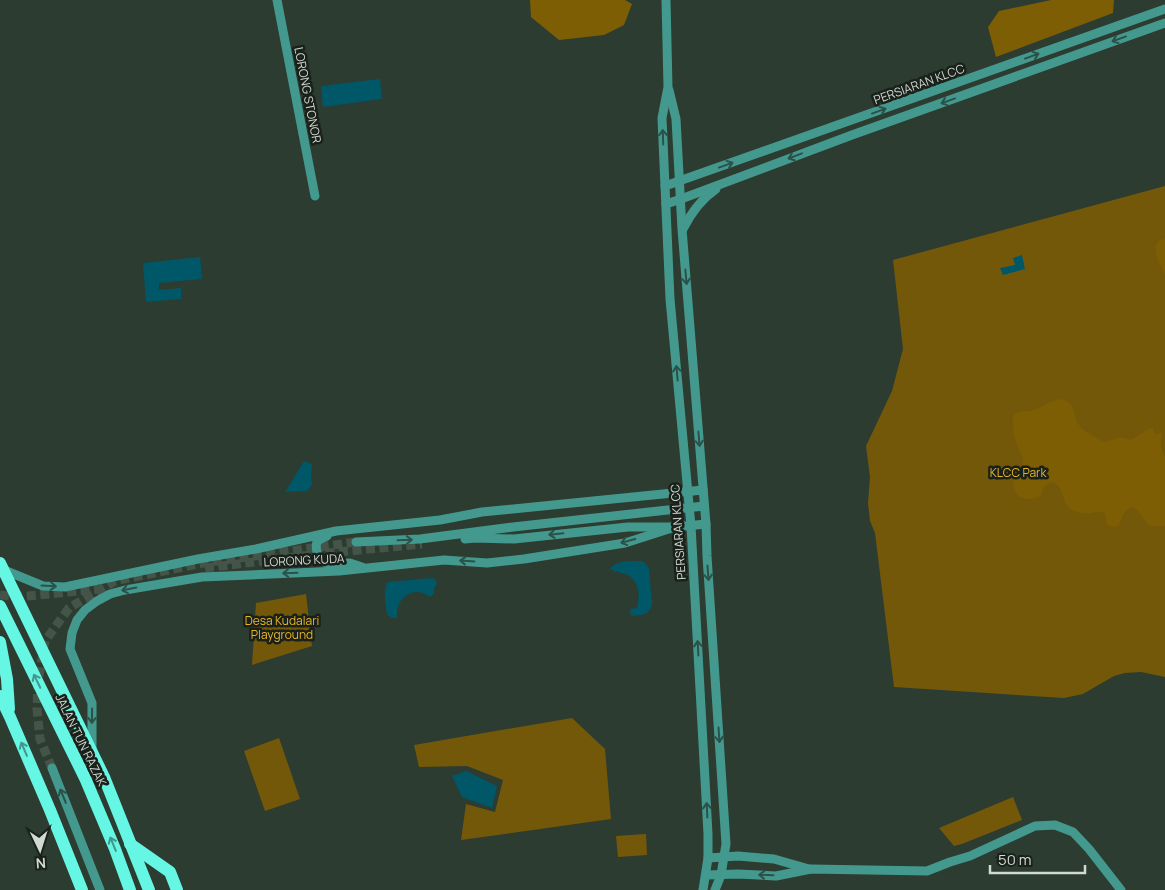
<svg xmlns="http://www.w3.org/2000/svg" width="1165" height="890" viewBox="0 0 1165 890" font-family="Manrope,sans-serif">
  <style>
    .green { fill: #74580a }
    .forest { fill: #7d5e04 }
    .water { fill: #005768 }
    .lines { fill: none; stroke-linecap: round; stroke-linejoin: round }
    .minor-tunnel { stroke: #455448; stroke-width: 9; stroke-dasharray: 9 4.5; stroke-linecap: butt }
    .minor { stroke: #44998f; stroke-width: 9 }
    .major { stroke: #65f6e4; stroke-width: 12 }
    .oneway { stroke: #2b5149 }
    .oneway2 { stroke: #43968a }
    .labels { text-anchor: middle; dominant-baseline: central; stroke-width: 5; stroke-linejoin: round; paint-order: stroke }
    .street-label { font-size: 12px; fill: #d0d9d2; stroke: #1a211b }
    .park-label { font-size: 12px; fill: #eab523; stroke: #1a211b }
  </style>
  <rect width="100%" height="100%" fill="#2c3c30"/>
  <g class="green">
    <polygon points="1165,186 1165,677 1141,672 1125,673 1114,676 1083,694 1064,698 894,687 875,533 870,521 868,503 870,477 866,446 892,391 903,349 893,260"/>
    <polygon points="306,594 312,646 252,665 256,603"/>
    <polygon points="572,718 605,749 611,819 461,840 466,804 495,812 503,780 467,766 419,767 414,745"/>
    <polygon points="279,738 300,799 265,811 244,751"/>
    <polygon points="1013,797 1022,820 962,844 954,846 939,828"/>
    <polygon points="646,834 647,855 618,857 616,836"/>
  </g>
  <g class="forest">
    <polygon points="530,0 625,0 632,4 624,25 604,35 559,40 531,17"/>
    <polygon points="1051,0 1114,0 1113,13 996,57 988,27 999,11"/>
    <path d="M1165,239V274C1160,265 1146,241 1165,239Z"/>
    <path d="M1062,399C1079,406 1071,414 1079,425C1083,431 1097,438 1104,442L1122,437L1130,440C1139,437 1144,429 1153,428L1154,434L1162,433L1161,447L1165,457V526C1160,526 1153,527 1149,525C1141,520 1137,498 1125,512C1121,517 1121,522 1117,527C1106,527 1106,522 1105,513C1097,510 1089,515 1081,513C1058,508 1069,494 1054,482C1045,483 1043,488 1041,496C1025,502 1015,499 1013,482C1016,475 1023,470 1023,461C1023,455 1020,453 1018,447C1015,441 1009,419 1015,414C1019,410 1027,413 1033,410C1043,407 1051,400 1062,399Z"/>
  </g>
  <g class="water">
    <polygon points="380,79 382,99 323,107 321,86"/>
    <polygon points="1022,255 1025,269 1003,275 1000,268 1015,265 1013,258"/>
    <polygon points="200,257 202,279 159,283 159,290 181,288 181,299 146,302 143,263"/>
    <polygon points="304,461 312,464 311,474 312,485 307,491 285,492"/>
    <path d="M641,561L645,563L649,569L652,604C649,616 641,615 631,616L630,609L637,608C640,597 640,582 628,575C624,573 620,573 616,571V572L610,569C616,560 631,561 641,561Z"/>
    <path d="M432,578L436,580L437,584L434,588C435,593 434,594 430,597C414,584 395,598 397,618H392L387,615C386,605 382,590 388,582Z"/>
    <polygon points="466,771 497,786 492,808 462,797 452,776"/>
  </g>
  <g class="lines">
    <g class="minor-tunnel">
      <polyline points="205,568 328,553 422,544"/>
      <polyline points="0,595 18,597 99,589"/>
      <polyline points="52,768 40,739 37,709 38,682 45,641 69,608 115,581 203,563 356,542"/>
    </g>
    <g class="minor">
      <polyline points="277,0 315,196"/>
      <polyline points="666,0 668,87 662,118 670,299 691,526 708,834 708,858 703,890"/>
      <polyline points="669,90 676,119 682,229 706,524 707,556 726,844 721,875 715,890"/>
      <polyline points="665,186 1165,9"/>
      <polyline points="666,204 681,199 852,135 1165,23"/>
      <path d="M683,229C691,213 700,200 716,189"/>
      <path d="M327,536L317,541C314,552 321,565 334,565C339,565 345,563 350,563C354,564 359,566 362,567"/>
      <polyline points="465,539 475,538 514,539 628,527 675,527 706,524"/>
      <polyline points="356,542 420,539 513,527 704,506"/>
      <polyline points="4,570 43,586 65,587 198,559 256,549 336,531 440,520 482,512 703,490"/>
      <polyline points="92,749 92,703 70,649 72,633 77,620 85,610 97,601 110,594 125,590 202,577 339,571 444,560 487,563 524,559 625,543 675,527"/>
      <polyline points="52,768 100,890"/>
      <polyline points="708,858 738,856 774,859 809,869"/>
      <polyline points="706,875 738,874 776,876 811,869 927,871 950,862 970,856 1035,826 1055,825 1073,832 1089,849 1121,890"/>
    </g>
    <g class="major">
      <polyline points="0,563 104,777 149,890"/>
      <polyline points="0,606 85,778 115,849 130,890"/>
      <polyline points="0,642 7,679 9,709"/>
      <polyline points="0,696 10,717 50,810 82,890"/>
      <polyline points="130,844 170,872 177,890"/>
    </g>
  </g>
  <defs><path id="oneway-shaft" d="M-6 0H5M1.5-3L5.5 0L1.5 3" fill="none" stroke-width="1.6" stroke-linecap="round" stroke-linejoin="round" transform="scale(1.25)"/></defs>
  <g class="oneway">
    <use href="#oneway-shaft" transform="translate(1119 39) rotate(160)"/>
    <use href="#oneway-shaft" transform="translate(1032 56) rotate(-20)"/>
    <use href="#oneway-shaft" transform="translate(948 101) rotate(160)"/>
    <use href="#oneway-shaft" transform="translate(879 111) rotate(-20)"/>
    <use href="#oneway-shaft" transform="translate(663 137) rotate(-92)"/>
    <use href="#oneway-shaft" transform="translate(795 156) rotate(159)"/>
    <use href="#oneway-shaft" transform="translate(726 165) rotate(-20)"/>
    <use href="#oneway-shaft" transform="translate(686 277) rotate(85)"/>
    <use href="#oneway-shaft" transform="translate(677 373) rotate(-95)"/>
    <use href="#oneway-shaft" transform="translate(699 439) rotate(85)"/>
    <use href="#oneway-shaft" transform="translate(556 534) rotate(174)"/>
    <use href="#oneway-shaft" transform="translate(405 540) rotate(-2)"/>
    <use href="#oneway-shaft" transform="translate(628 541) rotate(165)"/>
    <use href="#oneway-shaft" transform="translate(467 561) rotate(-176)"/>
    <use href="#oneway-shaft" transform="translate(290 573) rotate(178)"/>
    <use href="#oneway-shaft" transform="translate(708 573) rotate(86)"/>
    <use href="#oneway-shaft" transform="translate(49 586) rotate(3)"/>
    <use href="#oneway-shaft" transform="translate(129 589) rotate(168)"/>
    <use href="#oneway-shaft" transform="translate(698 648) rotate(-93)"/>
    <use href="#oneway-shaft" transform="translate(92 716) rotate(91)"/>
    <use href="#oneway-shaft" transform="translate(719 735) rotate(86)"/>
    <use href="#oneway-shaft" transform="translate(63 796) rotate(-112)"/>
    <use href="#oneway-shaft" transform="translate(707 810) rotate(-93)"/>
    <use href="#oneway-shaft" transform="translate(766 875) rotate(-178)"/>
  </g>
  <g class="oneway2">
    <use href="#oneway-shaft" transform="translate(37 681) rotate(-116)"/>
    <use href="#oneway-shaft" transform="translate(24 749) rotate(-113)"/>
    <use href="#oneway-shaft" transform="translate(113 844) rotate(-112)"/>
  </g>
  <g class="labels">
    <g class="street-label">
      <text transform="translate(919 84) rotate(-20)">PERSIARAN KLCC</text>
      <text transform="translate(308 95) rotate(79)">LORONG STONOR</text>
      <text transform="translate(678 532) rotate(-94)">PERSIARAN KLCC</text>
      <text transform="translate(304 560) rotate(-3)">LORONG KUDA</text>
      <text transform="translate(81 740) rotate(64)">JALAN TUN RAZAK</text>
    </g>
    <g class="park-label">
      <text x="1018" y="472">KLCC Park</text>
      <text x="282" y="620">Desa Kudalari<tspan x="282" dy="14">Playground</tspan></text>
    </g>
  </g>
  <g transform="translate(40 850) rotate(176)" stroke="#1a211b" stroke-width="4" paint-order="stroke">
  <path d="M0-4L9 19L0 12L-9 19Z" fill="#d0d9d2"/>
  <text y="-8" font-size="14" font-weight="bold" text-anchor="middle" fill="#d0d9d2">N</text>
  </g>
  <path d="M990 865v8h95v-8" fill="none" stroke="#d0d9d2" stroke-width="2.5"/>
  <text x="998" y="865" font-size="15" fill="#d0d9d2" stroke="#1a211b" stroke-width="4" paint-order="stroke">50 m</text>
</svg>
